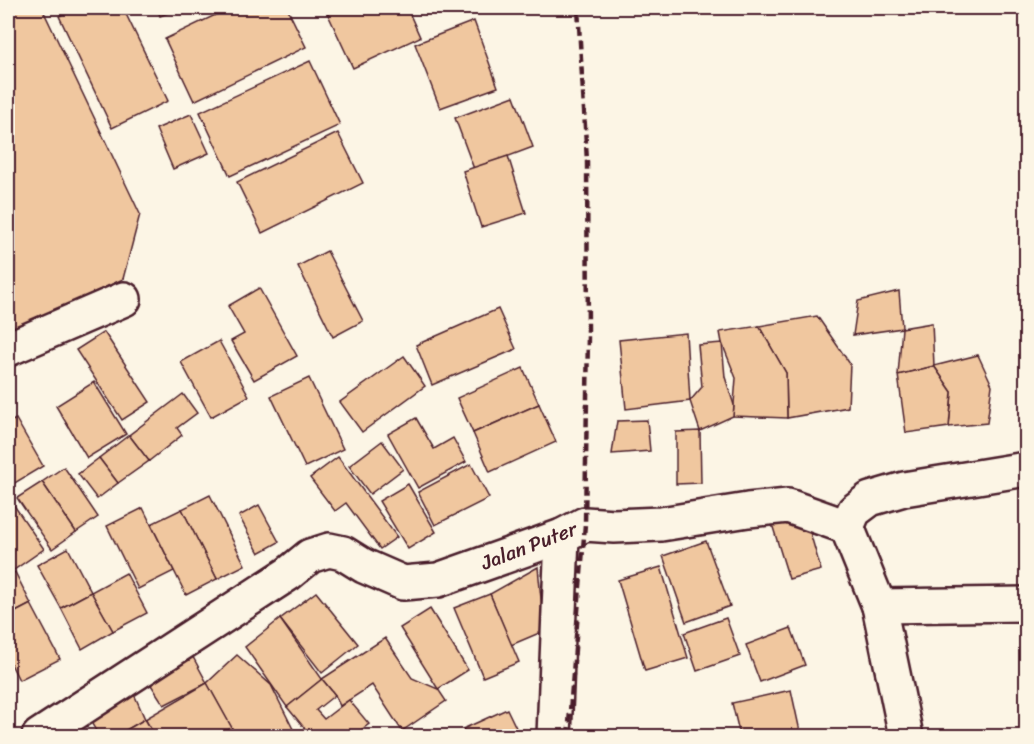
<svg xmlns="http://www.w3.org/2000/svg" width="1034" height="744" viewBox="0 0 1034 744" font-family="Sriracha,sans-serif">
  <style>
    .building { fill: #f0c79f; stroke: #4a1f2b; stroke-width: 1.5 }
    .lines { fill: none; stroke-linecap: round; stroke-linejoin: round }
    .minor-casing { stroke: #4a1f2b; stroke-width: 38 }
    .minor { stroke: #fcf5e5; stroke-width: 33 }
    .rail { stroke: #4a1f2b; stroke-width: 4.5; stroke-dasharray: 9 4.5; stroke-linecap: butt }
    .labels { text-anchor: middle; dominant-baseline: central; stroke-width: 4.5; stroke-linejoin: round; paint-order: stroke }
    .street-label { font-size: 20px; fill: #4a1f2b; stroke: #fcf5e5 }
  </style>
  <rect width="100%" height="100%" fill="#fcf5e5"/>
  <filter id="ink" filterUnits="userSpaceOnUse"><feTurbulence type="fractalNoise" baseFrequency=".0167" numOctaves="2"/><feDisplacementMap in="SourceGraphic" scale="12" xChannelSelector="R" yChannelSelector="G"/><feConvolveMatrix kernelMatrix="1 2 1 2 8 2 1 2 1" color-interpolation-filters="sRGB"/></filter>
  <g filter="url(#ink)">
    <g class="building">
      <polygon points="15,8 42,8 140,214 123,279 8,333 8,11"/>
      <polygon points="72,8 123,8 168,101 112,128 59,16 73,9"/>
      <polygon points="157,8 181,8 160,16"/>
      <polygon points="230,8 287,8 306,47 194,101 165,39"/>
      <polygon points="325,8 407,8 420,37 353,68"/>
      <polygon points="474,21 498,87 440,108 415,44"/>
      <polygon points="310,61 340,125 230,176 200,112"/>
      <polygon points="514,96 533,147 474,169 455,118"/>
      <polygon points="191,114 209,153 173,169 156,129"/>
      <polygon points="338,133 363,183 262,233 237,182"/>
      <polygon points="508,156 526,213 481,227 463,171"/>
      <polygon points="327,251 363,321 333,337 298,266"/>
      <polygon points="259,288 297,356 254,380 231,341 244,334 228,306"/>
      <polygon points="899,291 902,328 853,335 858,301"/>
      <polygon points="498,309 516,349 432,385 416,345"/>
      <polygon points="817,316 850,364 848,407 787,418 786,373 759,326"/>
      <polygon points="932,323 934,366 898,375 902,328"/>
      <polygon points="759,326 786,373 787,418 733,416 736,378 722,343 720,332"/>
      <polygon points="104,332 150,402 122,420 76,350"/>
      <polygon points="686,333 690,401 626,409 619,340"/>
      <polygon points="219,341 249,396 211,417 181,362"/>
      <polygon points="722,343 725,377 734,405 733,416 700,431 690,401 702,387 698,345"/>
      <polygon points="978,355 992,385 987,423 949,427 952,392 934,366"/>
      <polygon points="404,356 425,386 362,432 340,402"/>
      <polygon points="934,366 952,392 949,427 906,433 898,375"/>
      <polygon points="523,368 539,404 473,433 457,398"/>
      <polygon points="309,378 343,449 305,467 271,396"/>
      <polygon points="94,382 126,434 87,458 56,406"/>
      <polygon points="183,394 197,413 177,428 182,435 149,461 129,435"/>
      <polygon points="539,404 556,442 490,472 473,433"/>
      <polygon points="416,418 434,449 453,438 466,462 418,488 388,434"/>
      <polygon points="16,419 43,466 8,487 8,423"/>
      <polygon points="647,420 650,451 612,454 617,421"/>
      <polygon points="700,431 701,483 676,484 676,432"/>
      <polygon points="129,435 149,461 118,483 99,458"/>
      <polygon points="382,441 403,469 370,494 349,466"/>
      <polygon points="338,457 397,537 380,549 346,503 335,511 310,478"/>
      <polygon points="99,458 118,483 97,499 78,474"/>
      <polygon points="471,464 489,498 435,525 418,492"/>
      <polygon points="64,467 98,517 76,532 42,482"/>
      <polygon points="42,482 76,532 52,549 17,498"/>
      <polygon points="408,484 436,532 408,549 379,501"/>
      <polygon points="210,495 245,565 217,579 182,509"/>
      <polygon points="11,501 44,549 8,574 8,503"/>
      <polygon points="259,505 279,542 259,553 239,516"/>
      <polygon points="143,508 174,571 138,589 107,526"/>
      <polygon points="182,509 217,579 186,595 151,524"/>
      <polygon points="805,515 821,570 789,579 772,524"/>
      <polygon points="706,541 730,606 686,622 663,556"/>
      <polygon points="68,548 91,592 61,608 37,565"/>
      <polygon points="538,567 544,631 511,645 490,594"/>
      <polygon points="661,567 688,658 645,671 618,580"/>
      <polygon points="15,572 31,604 8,616 8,576"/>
      <polygon points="126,573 147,613 113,631 91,592"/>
      <polygon points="91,592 113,631 82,649 61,608"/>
      <polygon points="316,592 358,644 322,673 280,619"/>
      <polygon points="490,594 519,662 483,677 454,608"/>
      <polygon points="31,604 60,659 19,680 8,658 8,616"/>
      <polygon points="430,609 468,670 438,689 400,628"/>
      <polygon points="726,618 740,656 697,671 684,633"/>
      <polygon points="280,619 322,679 287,707 245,647"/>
      <polygon points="791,628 805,665 760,682 746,645"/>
      <polygon points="385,638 412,678 438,689 446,701 402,731 372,685 340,706 335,695 322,679"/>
      <polygon points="187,646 207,683 164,705 144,674"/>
      <polygon points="237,655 271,685 294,731 282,736 236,736 207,683"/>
      <polygon points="322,679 335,695 316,710 324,719 349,700 369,724 353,736 311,736 287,707"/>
      <polygon points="207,683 232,728 217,736 155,736 145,719"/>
      <polygon points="130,685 145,719 116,736 99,736 84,710"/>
      <polygon points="791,690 801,736 740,736 732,703"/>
      <polygon points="507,709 520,736 466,736 463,729"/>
      <polygon points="145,719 155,736 116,736"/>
    </g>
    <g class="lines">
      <g class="minor-casing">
        <g id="minor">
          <polyline points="8,349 124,299"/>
          <polyline points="847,527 854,511 870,499 904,489 1026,469"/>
          <polyline points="879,606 906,736"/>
          <polyline points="39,736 288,574 310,556 329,550 343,553 364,566 403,583 438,580 562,536 585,524 614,526 661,524 748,510 788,506 847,527 879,606 1026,604"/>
          <polyline points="554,736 562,536"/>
        </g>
      </g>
      <use href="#minor" class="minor"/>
      <polyline class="rail" points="568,736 585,524 588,334 587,161 578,8"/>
    </g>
  </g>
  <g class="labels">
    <g class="street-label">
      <text transform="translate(529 546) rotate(-21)">Jalan Puter</text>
    </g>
  </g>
  <rect width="1034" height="744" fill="none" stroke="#fcf5e5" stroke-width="30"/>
  <rect x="15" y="15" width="1004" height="714" fill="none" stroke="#4a1f2b" stroke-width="2" filter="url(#ink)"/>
</svg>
